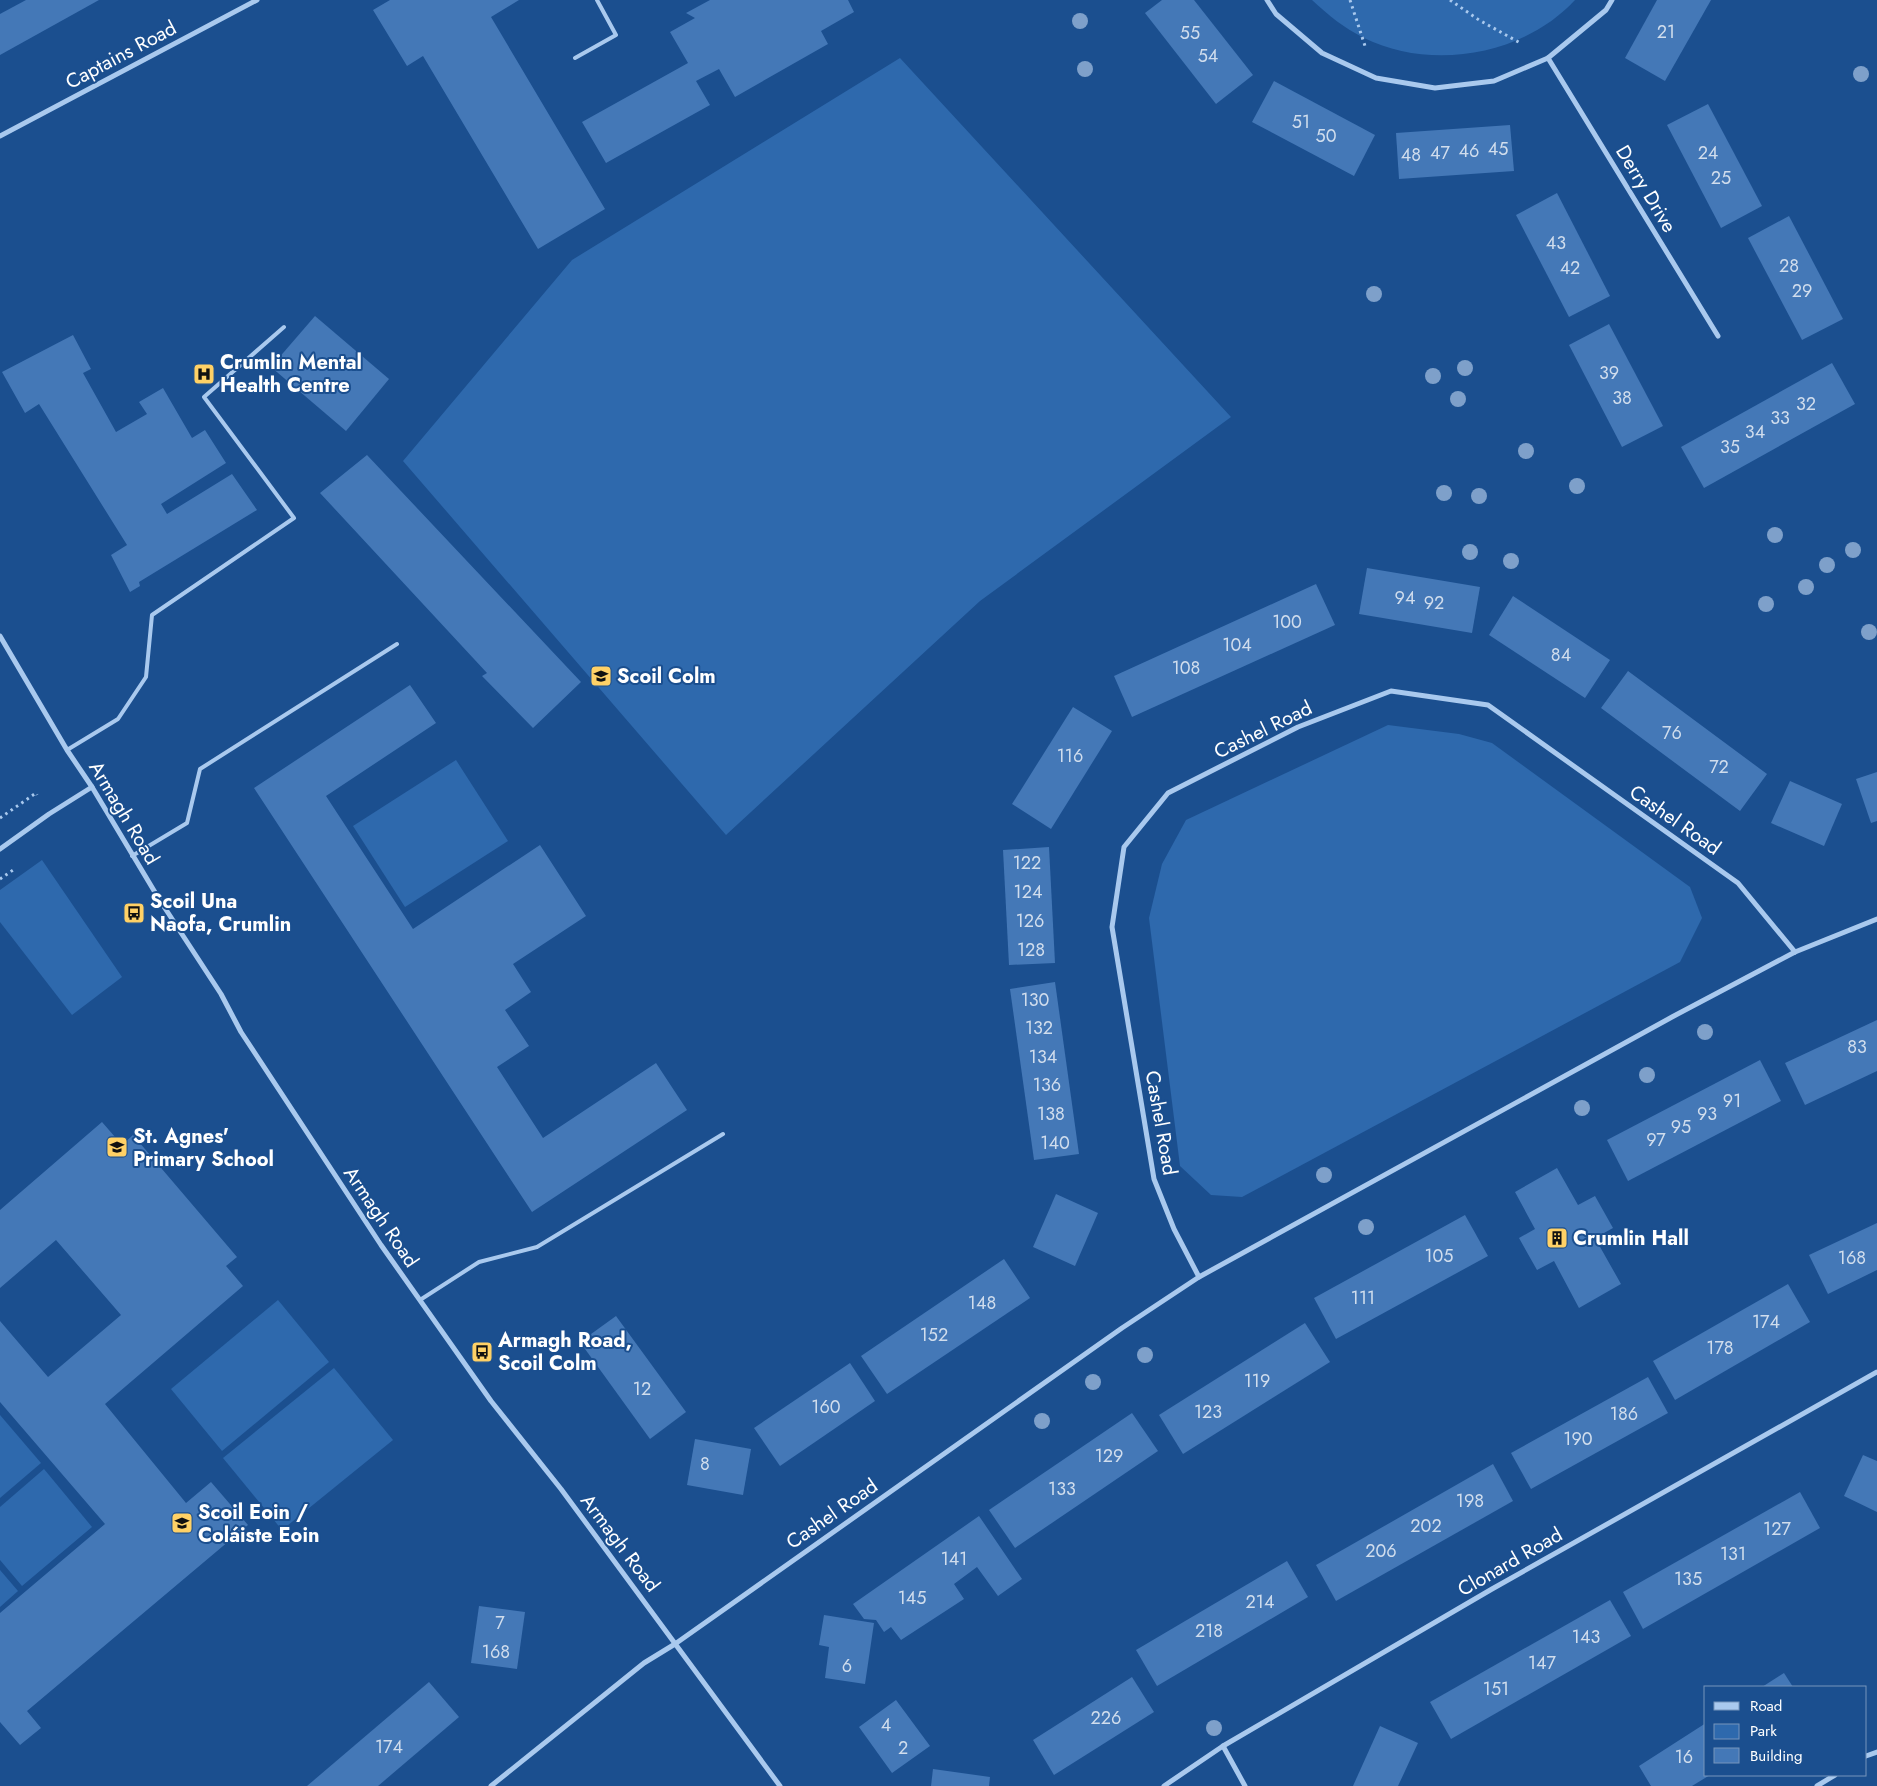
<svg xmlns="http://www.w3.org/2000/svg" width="1877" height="1786" viewBox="0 0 1877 1786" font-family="Jost,sans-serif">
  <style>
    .green { fill: #2e69ad }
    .building { fill: #4478b7 }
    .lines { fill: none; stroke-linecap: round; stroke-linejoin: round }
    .path { stroke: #a9c9ee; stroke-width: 3; stroke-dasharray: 2.5 4; stroke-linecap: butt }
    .service { stroke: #a9c9ee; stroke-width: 4 }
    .minor { stroke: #a9c9ee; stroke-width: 5 }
    .tree { fill: #7ea0ca }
    .labels { text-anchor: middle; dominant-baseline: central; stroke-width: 4; stroke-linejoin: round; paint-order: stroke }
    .number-label { font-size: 18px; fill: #d0dded }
    .street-label { font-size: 20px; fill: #fff; stroke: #1b4f8f }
    .poi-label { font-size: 20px; font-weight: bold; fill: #fff; stroke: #1b4f8f; text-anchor: start }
  </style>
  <rect width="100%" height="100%" fill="#1b4f8f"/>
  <g class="green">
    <path d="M1312,0H1575C1523,56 1431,71 1364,38C1344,28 1328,15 1312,0Z"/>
    <polygon points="900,58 1231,417 980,601 726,835 403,461 572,260"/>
    <polygon points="1388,725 1459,734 1492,743 1690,887 1702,918 1680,962 1242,1197 1211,1195 1180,1166 1149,918 1162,864 1186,820"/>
    <polygon points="456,760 508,841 405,907 353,826"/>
    <polygon points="42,860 122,977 72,1015 0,922 0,890"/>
    <polygon points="278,1300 329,1362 222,1451 171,1389"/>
    <polygon points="334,1368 393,1440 282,1530 223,1458"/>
    <polygon points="0,1415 41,1463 0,1498"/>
    <polygon points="44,1469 92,1527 22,1586 0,1560 0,1507"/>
    <polygon points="0,1570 18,1591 0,1607"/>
  </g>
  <g class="building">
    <polygon points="26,0 99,0 0,55 0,14"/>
    <polygon points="390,0 519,0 491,17 605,209 538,249 423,56 407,66 373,10"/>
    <polygon points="710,0 848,0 854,12 821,31 828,44 735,97 719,69 696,81 710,105 606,163 582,122 688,63 670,32 695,18 686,13"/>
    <polygon points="1162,0 1194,0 1253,75 1216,104 1145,13"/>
    <polygon points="1657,0 1711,0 1665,81 1625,58"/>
    <polygon points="1274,81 1375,135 1354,176 1252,122"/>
    <polygon points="1708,104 1762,206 1721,228 1667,125"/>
    <polygon points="1510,125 1514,171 1399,179 1396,133"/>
    <polygon points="1557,193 1610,296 1569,317 1516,215"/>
    <polygon points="1789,216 1843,319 1802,340 1748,238"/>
    <polygon points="315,316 389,379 346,431 271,367"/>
    <polygon points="1609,324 1663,426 1622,447 1569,345"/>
    <polygon points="73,335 91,369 83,373 116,432 147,414 139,402 163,388 192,438 205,430 226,463 161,504 167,514 232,474 257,510 139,582 140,586 130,592 111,555 127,545 39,404 25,413 2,372"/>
    <polygon points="1832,363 1855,404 1704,488 1681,447"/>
    <polygon points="367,455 581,682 533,728 482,676 487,673 320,493"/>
    <polygon points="1367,568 1480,587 1472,633 1359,614"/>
    <polygon points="1316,584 1335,625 1132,717 1114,676"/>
    <polygon points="1513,596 1610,660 1585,698 1489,635"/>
    <polygon points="1628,671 1767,774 1740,811 1601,708"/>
    <polygon points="410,685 436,723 326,796 413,929 540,845 586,916 513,964 531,992 505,1010 529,1046 497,1067 543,1138 656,1063 687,1110 532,1212 254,788"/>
    <polygon points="1073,707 1112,731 1051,829 1012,804"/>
    <polygon points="1877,772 1877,821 1871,823 1856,779"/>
    <polygon points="1790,781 1842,804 1824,846 1771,823"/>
    <polygon points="1049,847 1055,963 1009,965 1003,850"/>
    <polygon points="1055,982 1079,1154 1034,1160 1010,989"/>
    <polygon points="1877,1020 1877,1071 1805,1105 1785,1063"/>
    <polygon points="1760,1060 1781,1101 1628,1181 1607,1140"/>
    <polygon points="102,1122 122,1145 133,1135 237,1257 226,1266 243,1286 105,1404 186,1503 211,1482 248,1525 27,1711 41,1728 20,1745 0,1722 0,1613 105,1524 0,1402 0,1321 48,1377 121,1315 56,1240 0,1288 0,1210"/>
    <polygon points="1557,1168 1578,1205 1595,1196 1613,1228 1595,1238 1621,1284 1579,1308 1554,1261 1537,1270 1519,1238 1535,1229 1515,1192"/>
    <polygon points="1056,1194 1098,1213 1075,1266 1033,1247"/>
    <polygon points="1465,1215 1488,1256 1336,1339 1314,1298"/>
    <polygon points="1877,1223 1877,1270 1828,1294 1809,1255"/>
    <polygon points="1004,1259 1030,1298 887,1394 861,1356"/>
    <polygon points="1788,1284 1810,1322 1675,1400 1653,1361"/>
    <polygon points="616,1316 686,1412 650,1439 580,1342"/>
    <polygon points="1305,1323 1330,1362 1183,1454 1159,1415"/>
    <polygon points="850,1363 875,1401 780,1466 754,1428"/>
    <polygon points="1648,1377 1668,1413 1531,1489 1511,1453"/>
    <polygon points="1132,1413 1158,1451 1015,1548 989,1510"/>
    <polygon points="695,1439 751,1449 743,1495 687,1485"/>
    <polygon points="1863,1455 1877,1461 1877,1512 1844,1496"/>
    <polygon points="1493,1464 1513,1501 1336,1601 1316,1565"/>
    <polygon points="1800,1492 1820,1528 1643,1629 1623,1592"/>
    <polygon points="979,1516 1022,1579 998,1596 977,1567 954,1584 964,1599 901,1640 891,1627 884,1632 876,1620 864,1619 853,1604"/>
    <polygon points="1287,1561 1308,1597 1157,1686 1136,1650"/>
    <polygon points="1610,1600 1631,1636 1451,1739 1430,1702"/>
    <polygon points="479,1606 525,1612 517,1669 471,1663"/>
    <polygon points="824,1615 874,1623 865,1684 825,1678 829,1647 819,1645"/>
    <polygon points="1784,1673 1793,1687 1762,1687"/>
    <polygon points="1132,1677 1154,1712 1054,1775 1033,1740"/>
    <polygon points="429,1682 459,1717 378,1786 307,1786"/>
    <polygon points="896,1700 930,1746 892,1773 859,1727"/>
    <polygon points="1706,1723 1706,1775 1710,1775 1692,1786 1651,1786 1639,1766"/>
    <polygon points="1380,1726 1418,1743 1405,1771 1398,1786 1353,1786"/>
    <polygon points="933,1769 990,1777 989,1786 931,1786"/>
  </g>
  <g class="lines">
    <g class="path">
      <polyline points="1350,0 1366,49"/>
      <polyline points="1450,0 1479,20 1522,44"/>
      <polyline points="0,818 36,793 37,795"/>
      <polyline points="0,879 16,868"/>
    </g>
    <g class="service">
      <polyline points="575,58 616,35 597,0"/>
      <polyline points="67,750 118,719 146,677 152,615 294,518 204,397 284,327"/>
      <polyline points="132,856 187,823 200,769 397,644"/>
      <polyline points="420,1300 479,1262 537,1247 723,1134"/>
    </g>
    <g class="minor">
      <polyline points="1267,0 1276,14 1322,53 1376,78 1435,88 1494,81 1548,58 1606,10 1612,0"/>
      <polyline points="1548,58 1718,336"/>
      <polyline points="0,136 257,0"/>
      <polyline points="0,636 67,750 92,787 159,899 221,994 241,1032 381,1245 491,1401 561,1489 780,1786"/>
      <polyline points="0,849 49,814 92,787"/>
      <polyline points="1199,1277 1174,1229 1154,1179 1112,927 1124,847 1168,793 1298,727 1391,691 1488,705 1738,883 1795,952"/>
      <polyline points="1223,1746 1245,1786"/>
      <polyline points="1866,1756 1877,1752"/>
      <polyline points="491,1786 644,1663 675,1644 1122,1328 1199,1277 1672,1017 1795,952 1877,919"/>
      <polyline points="1164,1786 1223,1746 1492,1589 1877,1372"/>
      <polyline points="1817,1786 1835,1775"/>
    </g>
  </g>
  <g class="tree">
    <circle cx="1080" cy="21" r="8"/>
    <circle cx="1085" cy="69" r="8"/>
    <circle cx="1861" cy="74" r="8"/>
    <circle cx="1374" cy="294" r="8"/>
    <circle cx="1465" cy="368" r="8"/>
    <circle cx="1433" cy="376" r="8"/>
    <circle cx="1458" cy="399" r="8"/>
    <circle cx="1526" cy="451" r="8"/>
    <circle cx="1577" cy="486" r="8"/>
    <circle cx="1444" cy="493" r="8"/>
    <circle cx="1479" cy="496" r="8"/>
    <circle cx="1775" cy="535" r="8"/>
    <circle cx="1853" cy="550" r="8"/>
    <circle cx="1470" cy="552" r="8"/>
    <circle cx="1511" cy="561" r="8"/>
    <circle cx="1827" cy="565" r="8"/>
    <circle cx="1806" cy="587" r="8"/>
    <circle cx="1766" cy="604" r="8"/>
    <circle cx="1869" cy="632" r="8"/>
    <circle cx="1705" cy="1032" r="8"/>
    <circle cx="1647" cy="1075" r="8"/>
    <circle cx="1582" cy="1108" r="8"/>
    <circle cx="1324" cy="1175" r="8"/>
    <circle cx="1366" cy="1227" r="8"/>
    <circle cx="1145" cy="1355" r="8"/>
    <circle cx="1093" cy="1382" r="8"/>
    <circle cx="1042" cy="1421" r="8"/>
    <circle cx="1214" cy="1728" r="8"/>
  </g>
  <defs>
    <g id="hospital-square" transform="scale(1.125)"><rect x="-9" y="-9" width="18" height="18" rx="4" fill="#ffd166" stroke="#1b4f8f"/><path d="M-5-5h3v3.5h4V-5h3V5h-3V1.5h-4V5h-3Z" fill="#111"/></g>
    <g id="school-square" transform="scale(1.125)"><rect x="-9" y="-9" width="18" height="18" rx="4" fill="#ffd166" stroke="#1b4f8f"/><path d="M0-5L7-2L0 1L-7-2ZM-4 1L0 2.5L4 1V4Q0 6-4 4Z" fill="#111"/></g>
    <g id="bus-square" transform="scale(1.125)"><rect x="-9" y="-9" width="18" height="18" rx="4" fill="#ffd166" stroke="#1b4f8f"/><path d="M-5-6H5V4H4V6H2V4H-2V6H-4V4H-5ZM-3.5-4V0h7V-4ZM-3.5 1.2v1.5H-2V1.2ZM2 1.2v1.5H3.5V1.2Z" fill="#111"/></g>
    <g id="building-square" transform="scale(1.125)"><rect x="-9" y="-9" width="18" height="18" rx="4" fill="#ffd166" stroke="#1b4f8f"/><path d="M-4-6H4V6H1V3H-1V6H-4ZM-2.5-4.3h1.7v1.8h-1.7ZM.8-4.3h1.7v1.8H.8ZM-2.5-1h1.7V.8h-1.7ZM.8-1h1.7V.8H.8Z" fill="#111"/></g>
  </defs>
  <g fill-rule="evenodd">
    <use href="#hospital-square" x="204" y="374"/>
    <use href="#school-square" x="601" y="676"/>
    <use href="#bus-square" x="134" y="913"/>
    <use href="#school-square" x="117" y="1147"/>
    <use href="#building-square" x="1557" y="1238"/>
    <use href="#bus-square" x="482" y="1352"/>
    <use href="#school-square" x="182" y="1523"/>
  </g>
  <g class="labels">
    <g class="number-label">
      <text x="1666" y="32">21</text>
      <text x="1190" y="33">55</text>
      <text x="1208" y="56">54</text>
      <text x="1301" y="122">51</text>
      <text x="1326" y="136">50</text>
      <text x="1498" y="149">45</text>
      <text x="1469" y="151">46</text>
      <text x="1440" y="153">47</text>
      <text x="1708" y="153">24</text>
      <text x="1411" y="155">48</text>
      <text x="1721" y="178">25</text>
      <text x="1556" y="243">43</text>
      <text x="1789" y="266">28</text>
      <text x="1570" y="268">42</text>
      <text x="1802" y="291">29</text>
      <text x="1609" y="373">39</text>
      <text x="1622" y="398">38</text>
      <text x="1806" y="404">32</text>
      <text x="1780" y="418">33</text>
      <text x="1755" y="432">34</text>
      <text x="1730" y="447">35</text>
      <text x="1405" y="598">94</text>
      <text x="1434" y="603">92</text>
      <text x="1287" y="622">100</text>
      <text x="1237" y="645">104</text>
      <text x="1561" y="655">84</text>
      <text x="1186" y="668">108</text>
      <text x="1672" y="733">76</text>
      <text x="1070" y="756">116</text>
      <text x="1719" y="767">72</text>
      <text x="1027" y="863">122</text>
      <text x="1028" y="892">124</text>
      <text x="1030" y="921">126</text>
      <text x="1031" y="950">128</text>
      <text x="1035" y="1000">130</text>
      <text x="1039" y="1028">132</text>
      <text x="1857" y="1047">83</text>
      <text x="1043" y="1057">134</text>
      <text x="1047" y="1085">136</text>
      <text x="1732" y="1101">91</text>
      <text x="1051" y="1114">138</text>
      <text x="1707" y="1114">93</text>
      <text x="1681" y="1127">95</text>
      <text x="1656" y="1140">97</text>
      <text x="1055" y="1143">140</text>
      <text x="1439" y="1256">105</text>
      <text x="1852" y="1258">168</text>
      <text x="1363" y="1298">111</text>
      <text x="982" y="1303">148</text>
      <text x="1766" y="1322">174</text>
      <text x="934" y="1335">152</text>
      <text x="1720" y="1348">178</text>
      <text x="1257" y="1381">119</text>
      <text x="642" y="1389">12</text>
      <text x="826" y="1407">160</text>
      <text x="1208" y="1412">123</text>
      <text x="1624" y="1414">186</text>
      <text x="1578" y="1439">190</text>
      <text x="1109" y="1456">129</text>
      <text x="705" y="1464">8</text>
      <text x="1062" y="1489">133</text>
      <text x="1470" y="1501">198</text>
      <text x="1426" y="1526">202</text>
      <text x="1777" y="1529">127</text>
      <text x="1381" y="1551">206</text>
      <text x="1733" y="1554">131</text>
      <text x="954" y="1559">141</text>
      <text x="1688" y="1579">135</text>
      <text x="912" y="1598">145</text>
      <text x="1260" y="1602">214</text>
      <text x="500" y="1623">7</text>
      <text x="1209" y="1631">218</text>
      <text x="1586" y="1637">143</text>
      <text x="496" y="1652">168</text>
      <text x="1542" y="1663">147</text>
      <text x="847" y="1666">6</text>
      <text x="1496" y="1689">151</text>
      <text x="1106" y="1718">226</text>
      <text x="886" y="1725">4</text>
      <text x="389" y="1747">174</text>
      <text x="903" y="1748">2</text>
      <text x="1684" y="1757">16</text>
    </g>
    <g class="street-label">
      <text transform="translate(121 55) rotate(-28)">Captains Road</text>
      <text transform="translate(1646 189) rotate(59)">Derry Drive</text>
      <text transform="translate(1263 730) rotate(-26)">Cashel Road</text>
      <text transform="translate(124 813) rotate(59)">Armagh Road</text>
      <text transform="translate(1675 820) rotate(35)">Cashel Road</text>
      <text transform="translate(1161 1123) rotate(80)">Cashel Road</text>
      <text transform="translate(381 1217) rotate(56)">Armagh Road</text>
      <text transform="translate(832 1514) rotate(-35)">Cashel Road</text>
      <text transform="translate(620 1543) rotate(53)">Armagh Road</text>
      <text transform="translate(1510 1562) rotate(-30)">Clonard Road</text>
    </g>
    <g class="poi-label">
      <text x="220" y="362">Crumlin Mental<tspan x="220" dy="23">Health Centre</tspan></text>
      <text x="617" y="676">Scoil Colm</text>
      <text x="150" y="901">Scoil Una<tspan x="150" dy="23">Naofa, Crumlin</tspan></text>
      <text x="133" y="1136">St. Agnes'<tspan x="133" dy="23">Primary School</tspan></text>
      <text x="1573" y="1238">Crumlin Hall</text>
      <text x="498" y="1340">Armagh Road,<tspan x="498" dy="23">Scoil Colm</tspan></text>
      <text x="198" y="1512">Scoil Eoin /<tspan x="198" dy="23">Coláiste Eoin</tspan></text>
    </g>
  </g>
  <rect x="1704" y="1686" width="162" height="90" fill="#1b4f8f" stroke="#7695bc"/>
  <rect x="1714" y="1702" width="25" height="8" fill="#a9c9ee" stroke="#7695bc"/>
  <text x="1750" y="1711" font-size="15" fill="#ffffff">Road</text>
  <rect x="1714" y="1724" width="25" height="15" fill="#2e69ad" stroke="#7695bc"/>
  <text x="1750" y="1736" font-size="15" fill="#ffffff">Park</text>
  <rect x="1714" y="1748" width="25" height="15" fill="#4478b7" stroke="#7695bc"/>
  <text x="1750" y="1761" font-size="15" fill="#ffffff">Building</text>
</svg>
